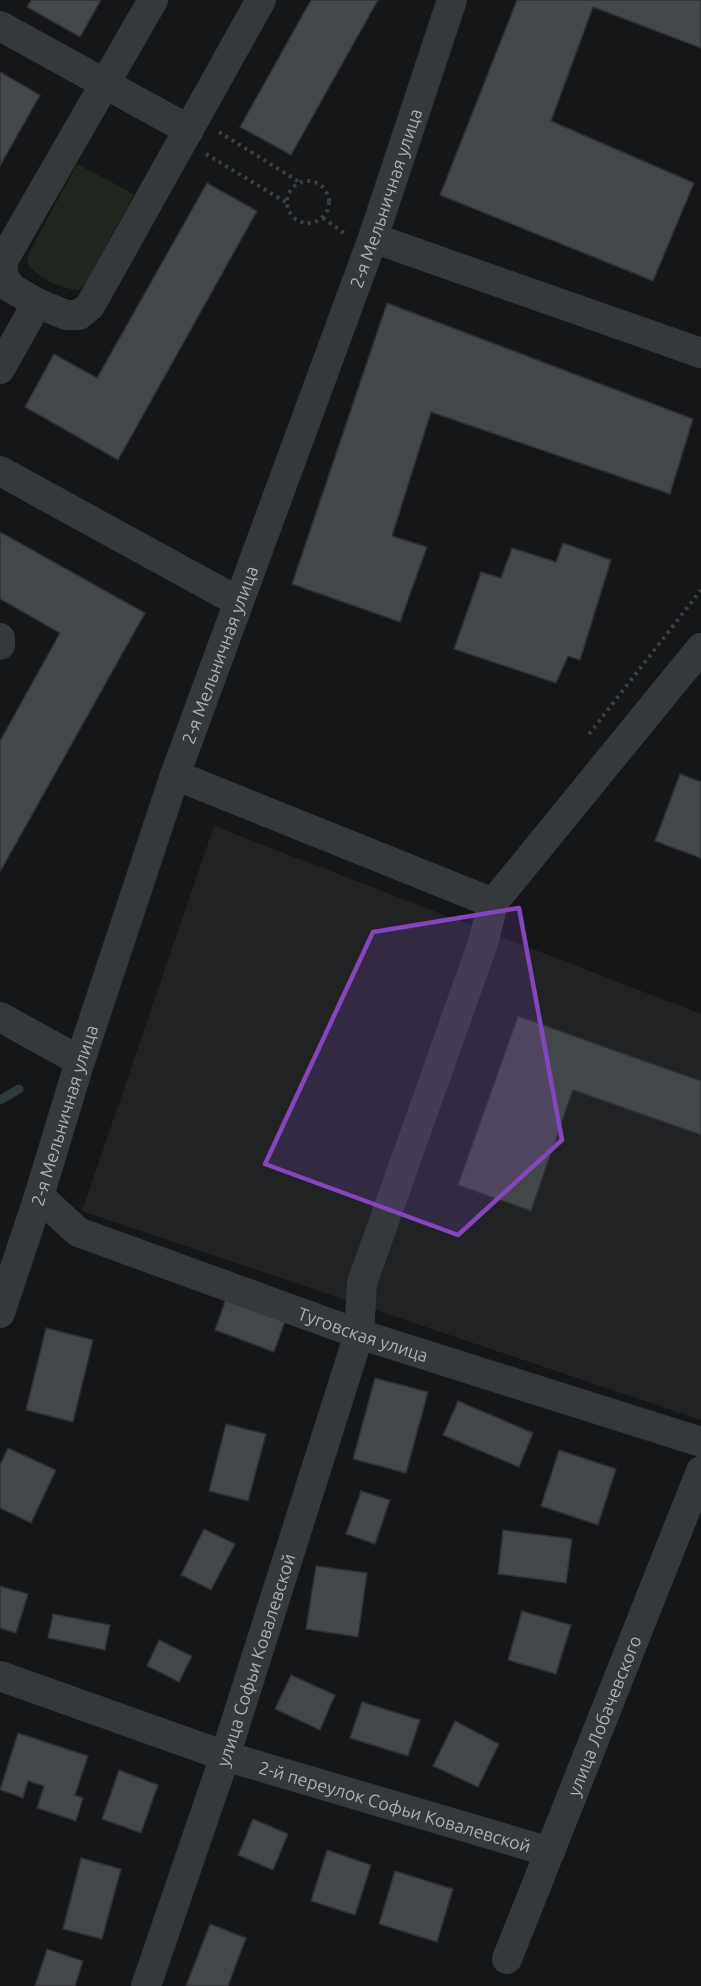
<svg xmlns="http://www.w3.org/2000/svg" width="701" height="1986" viewBox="0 0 701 1986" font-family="Ubuntu,sans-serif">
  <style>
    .built { fill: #212224 }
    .green { fill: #20271f }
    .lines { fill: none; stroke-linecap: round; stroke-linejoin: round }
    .stream { stroke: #2e3a3c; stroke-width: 9 }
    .building { fill: #44474a; stroke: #2f3033; stroke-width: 1.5 }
    .path { stroke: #3c4043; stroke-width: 4; stroke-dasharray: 3 4.5; stroke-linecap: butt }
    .minor { stroke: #36393c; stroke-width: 30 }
    .marked { fill: #8446bd; fill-opacity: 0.2; stroke: #8446bd; stroke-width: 4.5; stroke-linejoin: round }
    .labels { text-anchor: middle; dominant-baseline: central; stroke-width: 4.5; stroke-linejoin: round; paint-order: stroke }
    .street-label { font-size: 18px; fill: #a8b0b6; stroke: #101112 }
  </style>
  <rect width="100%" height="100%" fill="#151617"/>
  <polygon class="built" points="214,826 701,1014 701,1420 82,1211"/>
  <path class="green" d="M77,164L134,194L86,283L79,290C61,289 38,279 27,263L29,253Z"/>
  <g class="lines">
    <polyline class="stream" points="0,1100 19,1089"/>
  </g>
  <g class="building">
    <polygon points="31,0 101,0 80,37 27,7"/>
    <polygon points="311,0 378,0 291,155 240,127"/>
    <polygon points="517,0 701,0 701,48 593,7 551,121 694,183 653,281 440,195"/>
    <polygon points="0,72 40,95 0,166"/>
    <polygon points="207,183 257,211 118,460 25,407 54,354 97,378"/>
    <polygon points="387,303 693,419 670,494 431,412 392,536 427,547 400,622 292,584"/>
    <polygon points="0,532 145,613 0,872 0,741 60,633 0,599"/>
    <polygon points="563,543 611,560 580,660 568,656 556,683 454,649 481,572 501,578 512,548 556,562"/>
    <polygon points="680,774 701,782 701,858 655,841"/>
    <polygon points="518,1016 701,1081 701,1135 573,1090 531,1211 458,1185"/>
    <polygon points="226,1299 285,1321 274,1352 215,1330"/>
    <polygon points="46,1328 93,1340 73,1422 26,1410"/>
    <polygon points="375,1378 428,1392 406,1473 353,1459"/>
    <polygon points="458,1401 533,1433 519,1467 443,1435"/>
    <polygon points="226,1424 266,1434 248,1501 209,1491"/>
    <polygon points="8,1448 56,1470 31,1523 0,1508 0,1465"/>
    <polygon points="559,1450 616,1469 598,1525 541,1506"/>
    <polygon points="361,1491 390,1500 375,1544 346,1534"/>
    <polygon points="204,1529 235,1544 211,1590 181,1575"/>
    <polygon points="503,1530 572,1539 566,1583 498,1574"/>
    <polygon points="316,1566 367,1573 358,1637 306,1629"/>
    <polygon points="0,1586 28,1594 16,1633 0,1628"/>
    <polygon points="522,1611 571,1625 556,1674 508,1660"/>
    <polygon points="53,1614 110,1625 105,1650 48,1638"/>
    <polygon points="159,1640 192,1656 179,1682 147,1666"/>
    <polygon points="291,1675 335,1695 320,1730 275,1709"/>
    <polygon points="362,1702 420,1720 408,1756 350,1738"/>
    <polygon points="455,1721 499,1744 478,1787 433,1766"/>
    <polygon points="18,1733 88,1756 75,1795 83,1798 76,1821 37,1808 44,1786 28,1781 23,1798 0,1790"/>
    <polygon points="119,1770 158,1785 141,1833 102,1819"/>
    <polygon points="253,1819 288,1834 273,1870 238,1855"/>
    <polygon points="327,1850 371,1865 355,1915 311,1901"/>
    <polygon points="81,1858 121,1869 102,1939 63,1929"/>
    <polygon points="395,1871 453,1889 437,1942 379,1924"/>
    <polygon points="210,1924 246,1938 228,1986 186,1986"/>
    <polygon points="47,1949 83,1961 75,1986 35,1986"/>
  </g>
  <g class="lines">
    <g class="path">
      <polyline points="219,132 301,183"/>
      <polyline points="206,154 287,203"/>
      <circle cx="308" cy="202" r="21"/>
      <polyline points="323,218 344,233"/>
      <polyline points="589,734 701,590"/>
    </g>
    <g class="minor">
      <polyline points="0,26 189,130"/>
      <polyline points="373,238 701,353"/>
      <polyline points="37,303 66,315 79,315 90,306 261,0"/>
      <polyline points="0,369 37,303 11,288 2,274 4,259 153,0"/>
      <polyline points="0,471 239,602"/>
      <polyline points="0,638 0,645"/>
      <polyline points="175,775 493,903"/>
      <polyline points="0,1017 80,1061"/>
      <path id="s1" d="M39,1196L78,1232L359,1334L701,1442"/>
      <path id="s2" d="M0,1313L39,1196L80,1061L175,775L373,238L452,0"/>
      <path id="s3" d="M0,1676L225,1756L550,1852"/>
      <path id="s4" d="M507,1959L701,1471"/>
      <path id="s5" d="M146,1986L225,1756L359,1334L362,1283L483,943L493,903L701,648"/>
    </g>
  </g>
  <path class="marked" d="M519,908L562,1140L458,1235L265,1164L373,932Z"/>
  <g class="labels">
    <g class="street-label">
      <text stroke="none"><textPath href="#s2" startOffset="1180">2-я Мельничная улица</textPath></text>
      <text stroke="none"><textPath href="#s2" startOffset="694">2-я Мельничная улица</textPath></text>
      <text stroke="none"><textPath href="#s2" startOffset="208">2-я Мельничная улица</textPath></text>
      <text stroke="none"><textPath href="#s1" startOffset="356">Туговская улица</textPath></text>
      <text stroke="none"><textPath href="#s5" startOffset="344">улица Софьи Ковалевской</textPath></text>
      <text stroke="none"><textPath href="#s4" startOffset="262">улица Лобачевского</textPath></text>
      <text stroke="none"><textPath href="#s3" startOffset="416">2-й переулок Софьи Ковалевской</textPath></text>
    </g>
  </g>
</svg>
